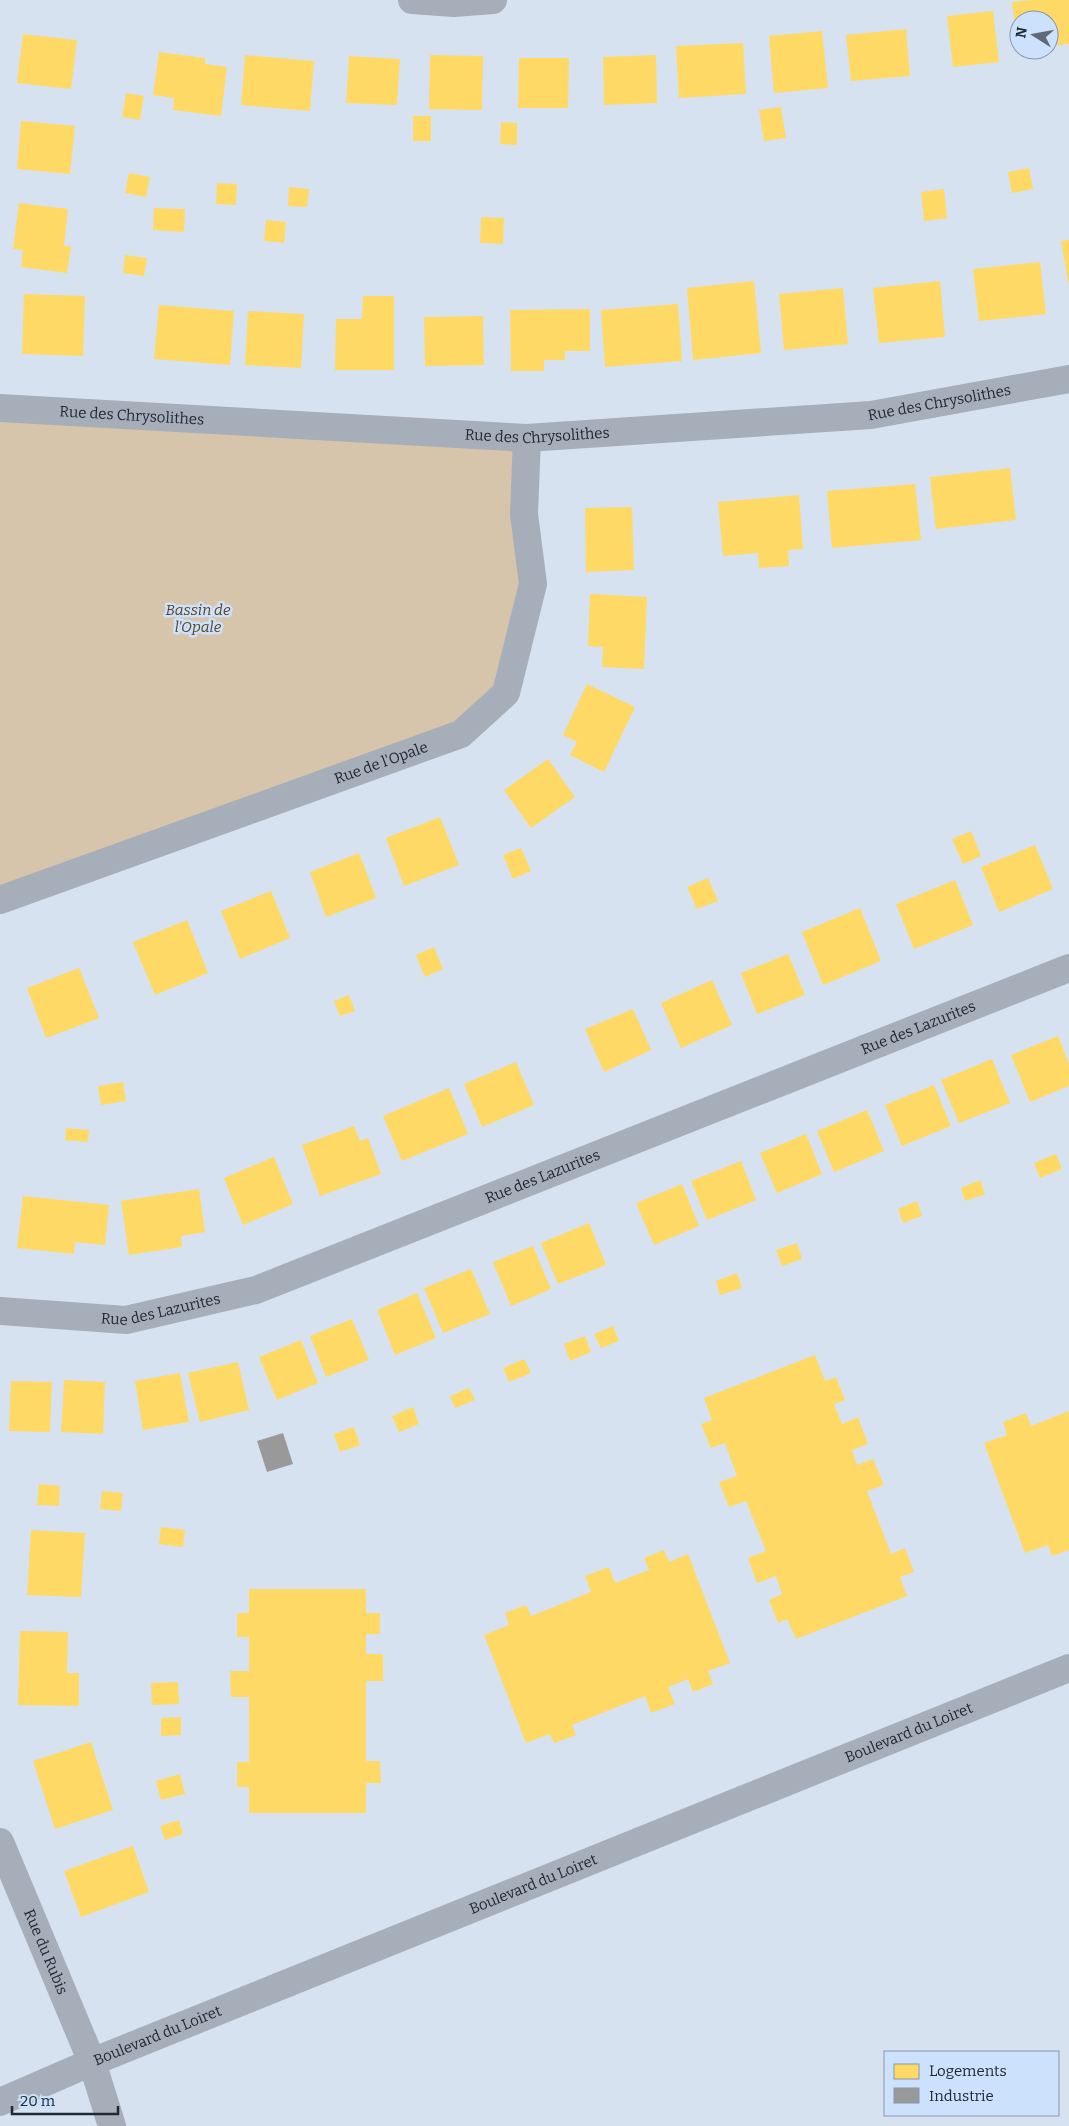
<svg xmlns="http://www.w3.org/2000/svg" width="1069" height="2126" viewBox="0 0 1069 2126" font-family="Bitter,serif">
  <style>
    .green { fill: #d6c4ab }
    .homes { fill: #ffd966 }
    .industry { fill: #999 }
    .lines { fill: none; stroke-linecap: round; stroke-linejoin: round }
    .minor { stroke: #a6aeba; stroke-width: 28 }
    .tertiary { stroke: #a6aeba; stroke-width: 28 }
    .labels { text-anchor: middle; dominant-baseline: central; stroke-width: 5; stroke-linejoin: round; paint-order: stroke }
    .street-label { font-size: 15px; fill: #202936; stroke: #cce1fc }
    .park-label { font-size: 15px; font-style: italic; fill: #5d4521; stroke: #cce1fc }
  </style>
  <rect width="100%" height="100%" fill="#d7e2f1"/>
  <polygon class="green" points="0,408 527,438 533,584 506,693 461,734 0,900"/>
  <g class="homes">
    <polygon points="1033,0 1069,0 1069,44 1049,46 1049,20 1019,20 1018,51 1012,2"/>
    <polygon points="993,11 999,62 953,67 947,16"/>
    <polygon points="906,29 910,76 851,81 846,35"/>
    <polygon points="822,31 828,88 774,93 769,36"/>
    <polygon points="23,34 77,40 71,89 17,83"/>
    <polygon points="743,43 746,94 679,98 676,46"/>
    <polygon points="159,52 205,58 205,64 227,67 221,116 173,110 174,98 153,95"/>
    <polygon points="245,55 314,61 310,111 241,105"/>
    <polygon points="430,55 483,56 482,110 429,109"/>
    <polygon points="656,55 657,103 604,105 603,57"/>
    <polygon points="349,56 400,59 397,105 346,103"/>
    <polygon points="519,58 569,58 568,108 518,108"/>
    <polygon points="126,93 144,96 140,120 122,117"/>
    <polygon points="781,107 786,138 764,141 759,110"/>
    <rect x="413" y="116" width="18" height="25"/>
    <polygon points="21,121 75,126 70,174 17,169"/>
    <polygon points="501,122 517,123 517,145 500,144"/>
    <polygon points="1029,168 1033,189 1012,193 1008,172"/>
    <polygon points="129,173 150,177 146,197 125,193"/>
    <polygon points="217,183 237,184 236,205 216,204"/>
    <polygon points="289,187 309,189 307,207 288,206"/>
    <polygon points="944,189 947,218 924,221 921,192"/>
    <polygon points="19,203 68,209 64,246 71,246 67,273 21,267 23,250 13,249"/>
    <polygon points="154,208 185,209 184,232 153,230"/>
    <polygon points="481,217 504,218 503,244 480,243"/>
    <polygon points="266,220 286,222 284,243 264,241"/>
    <polygon points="1069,240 1069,282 1068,282 1061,241"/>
    <polygon points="125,255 147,258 144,276 123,273"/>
    <polygon points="1040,262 1046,314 979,321 973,269"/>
    <polygon points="754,281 761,353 693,360 687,288"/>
    <polygon points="940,281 945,337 879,343 873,288"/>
    <polygon points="843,288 848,344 784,350 779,294"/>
    <polygon points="24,294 85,296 83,356 22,354"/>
    <polygon points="363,296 394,296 394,370 335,370 336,319 362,319"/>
    <polygon points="678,304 682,361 605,367 601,310"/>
    <polygon points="159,305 234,311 230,365 154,359"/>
    <polygon points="590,309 590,351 565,351 565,360 544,360 544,371 511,371 510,310"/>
    <polygon points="248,311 304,314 301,368 245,365"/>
    <polygon points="483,316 484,365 425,366 424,317"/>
    <polygon points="1010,468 1016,520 936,529 930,477"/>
    <polygon points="915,484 921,540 832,548 827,491"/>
    <polygon points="799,495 803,549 788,550 789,566 759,568 758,553 723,556 718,502"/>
    <polygon points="632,507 634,570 586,572 585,508"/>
    <polygon points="590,594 647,597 644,669 602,667 603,647 588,646"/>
    <polygon points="587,684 635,707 604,772 570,755 577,742 563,735"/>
    <polygon points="548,759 575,797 531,828 504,790"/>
    <polygon points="440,817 459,865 404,886 386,838"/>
    <polygon points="971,831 981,856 963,864 952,839"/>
    <polygon points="1035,845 1053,889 999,912 981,867"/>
    <polygon points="521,848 531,871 513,879 503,855"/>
    <polygon points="359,853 376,898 326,917 310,872"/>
    <polygon points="708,878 718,901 697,909 687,887"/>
    <polygon points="955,880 973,925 914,949 896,904"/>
    <polygon points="271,891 290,938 240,959 221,911"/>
    <polygon points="860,908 881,961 823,985 802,932"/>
    <polygon points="187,920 208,973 155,995 133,942"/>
    <polygon points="434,947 443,969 425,977 416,955"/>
    <polygon points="788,954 805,995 757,1014 741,973"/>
    <polygon points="79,968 99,1018 46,1038 27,988"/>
    <polygon points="712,980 732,1025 681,1048 661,1003"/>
    <polygon points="349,995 355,1011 340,1016 334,1001"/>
    <polygon points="633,1009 651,1050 604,1072 585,1029"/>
    <polygon points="1058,1036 1069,1064 1069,1086 1030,1102 1011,1055"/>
    <polygon points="992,1059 1010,1103 959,1123 941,1080"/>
    <polygon points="516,1062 534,1105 482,1127 464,1084"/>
    <polygon points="123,1082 126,1101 101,1105 98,1086"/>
    <polygon points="934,1085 951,1126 902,1146 885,1105"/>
    <polygon points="449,1088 468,1134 402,1161 383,1116"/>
    <polygon points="867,1110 884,1151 834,1172 817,1131"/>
    <polygon points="354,1126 360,1141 368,1138 381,1174 320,1196 302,1145"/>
    <polygon points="66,1128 89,1130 88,1142 65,1140"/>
    <polygon points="806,1134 822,1174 777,1193 760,1153"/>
    <polygon points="1056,1154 1062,1169 1040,1178 1034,1163"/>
    <polygon points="274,1157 293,1204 243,1225 224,1178"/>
    <polygon points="741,1161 756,1200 707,1220 691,1181"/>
    <polygon points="980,1180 985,1194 965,1201 961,1188"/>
    <polygon points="682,1184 699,1226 654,1245 636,1203"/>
    <polygon points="199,1189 205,1232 181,1236 182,1247 129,1255 121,1201"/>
    <polygon points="23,1196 109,1205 105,1245 75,1242 74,1254 17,1248"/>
    <polygon points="917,1201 922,1216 903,1223 898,1209"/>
    <polygon points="589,1223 606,1265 558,1284 541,1243"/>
    <polygon points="797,1243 802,1259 782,1266 776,1250"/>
    <polygon points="533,1246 551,1289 511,1306 493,1262"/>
    <polygon points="471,1269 490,1314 443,1333 424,1288"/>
    <polygon points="737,1273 742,1288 720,1295 716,1281"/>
    <polygon points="417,1293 436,1338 395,1355 377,1310"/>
    <polygon points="352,1319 369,1360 326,1377 310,1336"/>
    <polygon points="613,1326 619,1341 601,1348 594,1334"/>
    <polygon points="585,1336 591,1352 570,1361 564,1344"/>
    <polygon points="301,1340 318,1383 277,1400 259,1357"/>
    <polygon points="815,1355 825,1381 836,1377 845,1400 834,1404 842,1424 858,1417 868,1444 852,1450 857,1465 873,1459 884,1485 867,1491 891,1554 905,1548 914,1572 900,1577 907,1596 796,1639 787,1619 778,1623 769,1600 782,1594 776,1576 757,1583 748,1558 766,1551 746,1501 729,1507 719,1482 737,1476 725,1443 711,1448 701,1424 712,1420 704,1398"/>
    <polygon points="524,1359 531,1373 509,1382 503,1368"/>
    <polygon points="238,1362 249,1410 200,1422 188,1373"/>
    <polygon points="180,1373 189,1422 143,1430 135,1381"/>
    <polygon points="64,1380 105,1382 103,1434 61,1432"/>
    <polygon points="11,1381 52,1382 50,1432 9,1431"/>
    <polygon points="469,1388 475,1400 455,1408 450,1396"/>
    <polygon points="413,1407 419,1424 399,1432 392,1416"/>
    <polygon points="1069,1411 1069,1550 1052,1556 1048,1545 1025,1553 984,1443 1007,1435 1003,1422 1026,1413 1031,1426"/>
    <polygon points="354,1427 360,1445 340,1452 334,1434"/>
    <polygon points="39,1484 60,1486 59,1506 37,1505"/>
    <polygon points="102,1491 123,1493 121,1511 100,1509"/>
    <polygon points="161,1527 185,1530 183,1547 159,1544"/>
    <polygon points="31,1530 85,1533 81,1597 27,1595"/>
    <polygon points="664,1550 669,1562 688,1554 730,1663 708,1671 713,1684 693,1692 688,1679 668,1687 675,1704 651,1713 645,1696 572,1725 576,1735 554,1743 550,1734 526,1743 484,1635 509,1625 505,1613 526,1605 531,1616 591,1592 585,1576 609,1567 615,1583 649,1570 644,1558"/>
    <polygon points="249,1589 366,1589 366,1613 380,1613 380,1634 366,1634 366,1654 383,1654 383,1681 366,1681 366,1761 380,1761 381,1783 366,1783 366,1813 249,1813 249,1787 237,1787 237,1762 249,1762 249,1697 231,1697 230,1671 249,1671 249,1637 237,1637 237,1613 249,1613"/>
    <polygon points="20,1631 68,1632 67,1673 79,1673 79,1706 18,1705"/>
    <polygon points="178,1682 179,1704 152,1705 151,1683"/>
    <polygon points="181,1717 181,1735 161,1736 161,1718"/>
    <polygon points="91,1742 113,1810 55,1829 33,1761"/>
    <polygon points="180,1774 185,1794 161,1800 156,1781"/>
    <polygon points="179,1820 183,1834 165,1840 160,1826"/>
    <polygon points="133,1846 149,1892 81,1917 64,1871"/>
  </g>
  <polygon class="industry" points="283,1433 293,1464 267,1472 257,1441"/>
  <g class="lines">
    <g class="minor">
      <polyline points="412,0 454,3 493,0"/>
      <path id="s1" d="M0,408L527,438L871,415L1069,379"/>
      <path id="s2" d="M0,900L461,734L506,693L533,584L524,514L527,438"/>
      <path id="s3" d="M0,1311L126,1320L256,1290L1069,968"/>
      <path id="s4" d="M0,1842L92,2062L112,2126"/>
    </g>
    <path class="tertiary" id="s5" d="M0,2102L92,2062L1069,1668"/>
  </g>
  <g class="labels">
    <g class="street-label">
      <text stroke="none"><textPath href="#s1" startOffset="942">Rue des Chrysolithes</textPath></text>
      <text stroke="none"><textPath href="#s1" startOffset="132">Rue des Chrysolithes</textPath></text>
      <text stroke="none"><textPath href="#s1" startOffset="538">Rue des Chrysolithes</textPath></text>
      <text stroke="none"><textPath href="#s2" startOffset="405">Rue de l'Opale</textPath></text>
      <text stroke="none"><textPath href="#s3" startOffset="972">Rue des Lazurites</textPath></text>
      <text stroke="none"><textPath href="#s3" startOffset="568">Rue des Lazurites</textPath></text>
      <text stroke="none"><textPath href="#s3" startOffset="162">Rue des Lazurites</textPath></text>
      <text stroke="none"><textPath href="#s5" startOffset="981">Boulevard du Loiret</textPath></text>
      <text stroke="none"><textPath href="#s5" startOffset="576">Boulevard du Loiret</textPath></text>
      <text stroke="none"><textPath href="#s4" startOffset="119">Rue du Rubis</textPath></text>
      <text stroke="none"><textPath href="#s5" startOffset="171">Boulevard du Loiret</textPath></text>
    </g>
    <g class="park-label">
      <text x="198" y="610">Bassin de<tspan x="198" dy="17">l'Opale</tspan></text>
    </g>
  </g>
  <rect x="884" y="2051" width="175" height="65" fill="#cce1fc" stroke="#8797ad"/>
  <rect x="894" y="2064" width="25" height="15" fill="#ffd966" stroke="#8797ad"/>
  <text x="929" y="2076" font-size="15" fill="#202936">Logements</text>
  <rect x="894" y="2088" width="25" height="15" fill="#999999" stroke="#8797ad"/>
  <text x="929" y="2101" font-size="15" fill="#202936">Industrie</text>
  <g transform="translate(1034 35) rotate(281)"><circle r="24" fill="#cce1fc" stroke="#8797ad"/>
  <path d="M0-4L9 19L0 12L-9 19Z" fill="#606a77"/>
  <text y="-8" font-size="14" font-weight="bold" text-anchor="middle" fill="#202936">N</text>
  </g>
  <path d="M12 2106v8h106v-8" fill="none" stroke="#202936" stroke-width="2.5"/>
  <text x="20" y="2106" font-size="15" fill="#202936" stroke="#cce1fc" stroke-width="4" paint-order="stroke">20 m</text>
</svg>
